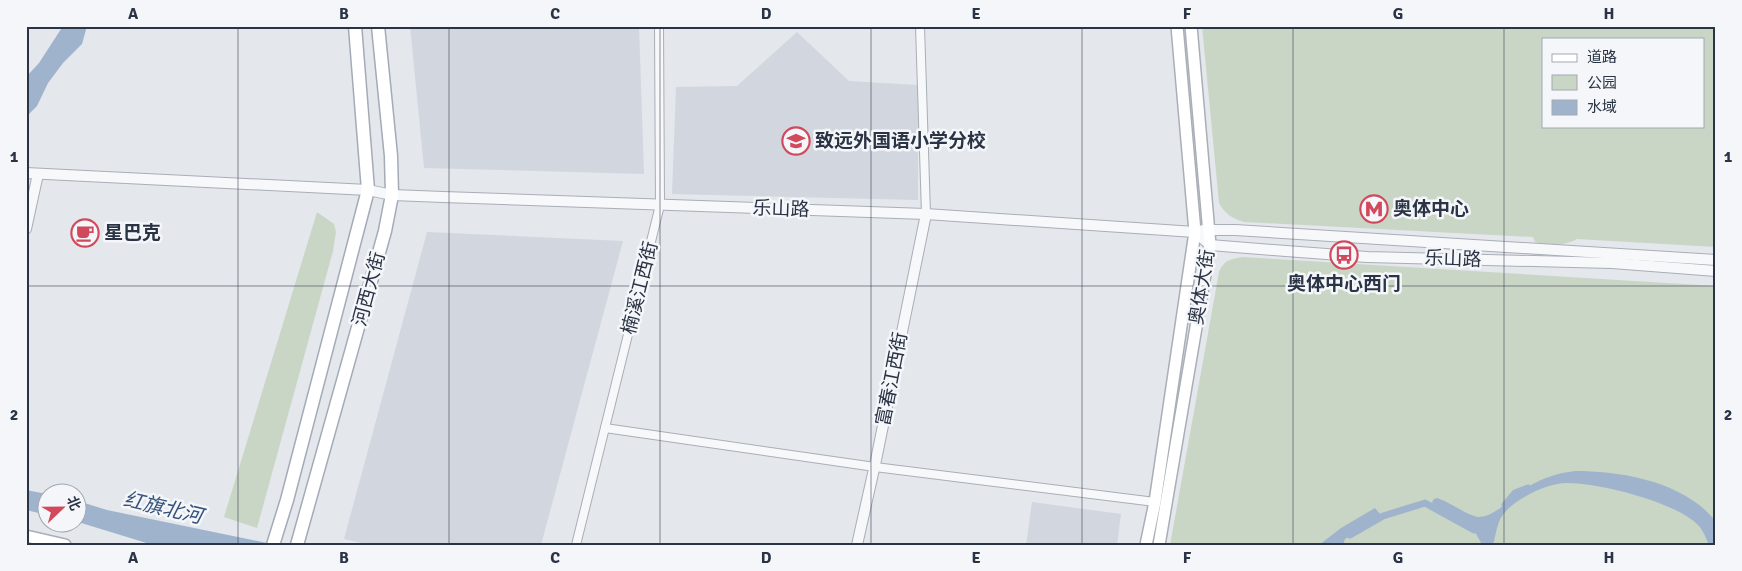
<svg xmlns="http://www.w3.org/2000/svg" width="1742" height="571" viewBox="0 0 1742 571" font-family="Signika,'Noto Sans SC',sans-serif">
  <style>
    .built { fill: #d2d6de }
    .green { fill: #c9d6c5; fill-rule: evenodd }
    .water { fill: #9fb4cc }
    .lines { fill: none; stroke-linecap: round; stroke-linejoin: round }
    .canal { stroke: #9fb4cc; stroke-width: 7 }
    .minor-casing { stroke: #a9aeb7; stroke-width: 10 }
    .tertiary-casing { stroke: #a9aeb7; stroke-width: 12 }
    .secondary-casing { stroke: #a9aeb7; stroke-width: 14 }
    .primary-casing { stroke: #a3abb8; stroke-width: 15 }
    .minor { stroke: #f7f8fa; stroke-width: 8 }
    .tertiary { stroke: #f7f8fa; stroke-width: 10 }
    .secondary { stroke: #fff; stroke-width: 11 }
    .primary { stroke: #fff; stroke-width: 12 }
    .grid { fill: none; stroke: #2b3445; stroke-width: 1; stroke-opacity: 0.55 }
    .labels { text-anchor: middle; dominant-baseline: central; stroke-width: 5; stroke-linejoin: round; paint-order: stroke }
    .poi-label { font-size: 19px; font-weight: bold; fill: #2b3445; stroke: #f4f6f9; text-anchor: start }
    .street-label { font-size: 19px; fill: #2b3445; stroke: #f4f6f9 }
    .water-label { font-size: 20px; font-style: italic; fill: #34527a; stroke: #f4f6f9 }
    .neatline { fill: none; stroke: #2b3445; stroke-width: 2 }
    .grid-label { font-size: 16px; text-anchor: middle; font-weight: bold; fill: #2b3445 }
  </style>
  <rect width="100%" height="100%" fill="#e4e7ec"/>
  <g class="built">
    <polygon points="410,26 639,26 644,174 424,168"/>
    <polygon points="797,32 849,81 918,85 918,200 672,194 676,87 737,86"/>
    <polygon points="427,232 623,241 541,545 370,545 344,539"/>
    <polygon points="1032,502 1121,514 1117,545 1026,545"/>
  </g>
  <g class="green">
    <path d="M1202,26H1716V247L1577,239C1565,246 1548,246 1535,242L1533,237L1244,222C1232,218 1225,214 1219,203ZM1543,39H1703V126H1543Z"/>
    <polygon points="317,212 334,224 336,232 333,251 257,528 224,517"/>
    <path d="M1243,257L1716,286V545H1170L1219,272C1224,260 1231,259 1243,257Z"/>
  </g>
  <g class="water">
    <polygon points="63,26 87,26 82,44 63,63 48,83 37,106 26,117 26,77 39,63"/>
    <path d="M1575,471C1622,471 1686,482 1716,522V545H1709C1706,538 1703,530 1698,525C1676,502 1597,482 1565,483C1546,484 1520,497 1507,510C1496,521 1497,532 1493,545H1482C1471,520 1459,518 1436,508L1432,502L1434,499L1437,498C1450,502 1468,516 1479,517C1495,517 1514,495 1528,487C1542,478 1558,473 1575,471Z"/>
    <polygon points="26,490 47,494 47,515 26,510"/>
    <polygon points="78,501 107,510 277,545 153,545 78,522"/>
    <polygon points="1375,508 1381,515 1345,539 1343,545 1319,545 1341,528"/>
  </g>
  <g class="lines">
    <g class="canal">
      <polyline points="1505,505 1515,493 1528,488"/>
      <polyline points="1350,535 1383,516 1425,503 1474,530 1482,524"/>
    </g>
    <g class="minor-casing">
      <g id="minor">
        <polyline points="920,26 926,214"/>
        <polyline points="605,428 875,467 1155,502"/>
        <polyline points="576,545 660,205 659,26"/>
      </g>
    </g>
    <g class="tertiary-casing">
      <g id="tertiary">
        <polyline points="26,173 368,190 392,195 443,197 926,214 1195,232 1210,245 1286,251 1367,257 1612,263 1716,271"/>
        <polyline points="26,229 38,174"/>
        <polyline points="1203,230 1235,230 1716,260"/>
        <polyline points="857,545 876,460 926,214"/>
      </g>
    </g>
    <g class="secondary-casing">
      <g id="secondary">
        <polyline points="26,536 65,545"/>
        <polyline points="1146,545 1155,502 1195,232 1177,26"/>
        <polyline points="1159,545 1210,245 1191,26"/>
      </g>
    </g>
    <g class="primary-casing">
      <g id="primary">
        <polyline points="273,545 287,500 368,190 355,26"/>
        <polyline points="297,545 385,231 392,195 391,156 378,26"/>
      </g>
    </g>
    <use href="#minor" class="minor"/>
    <use href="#tertiary" class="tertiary"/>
    <use href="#secondary" class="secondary"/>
    <use href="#primary" class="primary"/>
  </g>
  <path class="grid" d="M238,26V545M449,26V545M660,26V545M871,26V545M1082,26V545M1293,26V545M1504,26V545M26,286H1716"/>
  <defs>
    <g id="school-ring" transform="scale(1.4375)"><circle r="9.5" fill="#f4f6f9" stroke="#d1495b" stroke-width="1.5"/><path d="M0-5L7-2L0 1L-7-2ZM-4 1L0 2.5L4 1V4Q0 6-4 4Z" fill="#d1495b"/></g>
    <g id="metro-ring" transform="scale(1.4375)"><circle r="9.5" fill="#f4f6f9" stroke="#d1495b" stroke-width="1.5"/><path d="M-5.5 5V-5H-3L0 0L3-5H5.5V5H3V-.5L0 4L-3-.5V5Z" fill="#d1495b"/></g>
    <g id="cafe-ring" transform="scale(1.4375)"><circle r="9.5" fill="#f4f6f9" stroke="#d1495b" stroke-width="1.5"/><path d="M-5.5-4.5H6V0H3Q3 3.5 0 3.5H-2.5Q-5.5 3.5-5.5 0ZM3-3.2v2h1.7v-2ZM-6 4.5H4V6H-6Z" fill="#d1495b"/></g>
    <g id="bus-ring" transform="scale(1.4375)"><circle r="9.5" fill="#f4f6f9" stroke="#d1495b" stroke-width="1.5"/><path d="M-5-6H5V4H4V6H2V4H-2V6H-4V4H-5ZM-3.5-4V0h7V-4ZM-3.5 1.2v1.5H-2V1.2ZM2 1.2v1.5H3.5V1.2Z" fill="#d1495b"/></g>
  </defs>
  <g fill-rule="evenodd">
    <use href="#school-ring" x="796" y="141"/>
    <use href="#metro-ring" x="1374" y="209"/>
    <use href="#cafe-ring" x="85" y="233"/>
    <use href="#bus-ring" x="1344" y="255"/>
  </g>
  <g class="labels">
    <g class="poi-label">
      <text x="815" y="141">致远外国语小学分校</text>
      <text x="1393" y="209">奥体中心</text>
      <text x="104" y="233">星巴克</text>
      <text x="1344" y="284" text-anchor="middle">奥体中心西门</text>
    </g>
    <g class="street-label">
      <text transform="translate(781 209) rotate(2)">乐山路</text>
      <text transform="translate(1453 259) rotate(2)">乐山路</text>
      <text transform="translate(1202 287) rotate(-81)">奥体大街</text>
      <text transform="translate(640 288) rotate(-76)">楠溪江西街</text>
      <text transform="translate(369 289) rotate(-75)">河西大街</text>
      <text transform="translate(892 379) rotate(-79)">富春江西街</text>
    </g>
    <g class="water-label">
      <text transform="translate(163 508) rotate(13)">红旗北河</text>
    </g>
  </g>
  <rect width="1742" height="571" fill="none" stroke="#f4f6f9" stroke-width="55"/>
  <rect x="1542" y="38" width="162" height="90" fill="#f4f6f9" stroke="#a4a8b1"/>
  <rect x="1552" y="54" width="25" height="8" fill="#ffffff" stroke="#a4a8b1"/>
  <text x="1587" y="62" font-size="15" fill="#2b3445">道路</text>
  <rect x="1552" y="75" width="25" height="15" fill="#c9d6c5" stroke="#a4a8b1"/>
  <text x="1587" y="88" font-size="15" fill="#2b3445">公园</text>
  <rect x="1552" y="100" width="25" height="15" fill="#9fb4cc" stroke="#a4a8b1"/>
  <text x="1587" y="112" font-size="15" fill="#2b3445">水域</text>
  <g transform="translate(62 508) rotate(68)"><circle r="24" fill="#f4f6f9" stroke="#a4a8b1"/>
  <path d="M0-4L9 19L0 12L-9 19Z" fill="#d1495b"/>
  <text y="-8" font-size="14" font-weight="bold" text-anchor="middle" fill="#2b3445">北</text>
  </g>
  <rect x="28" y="28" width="1686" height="516" class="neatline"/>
  <g class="grid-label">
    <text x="133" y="19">A</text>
    <text x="344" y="19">B</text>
    <text x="555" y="19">C</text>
    <text x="766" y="19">D</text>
    <text x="976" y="19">E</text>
    <text x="1187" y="19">F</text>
    <text x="1398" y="19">G</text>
    <text x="1609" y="19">H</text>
    <text x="14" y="162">1</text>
    <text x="1728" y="162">1</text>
    <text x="14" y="420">2</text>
    <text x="1728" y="420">2</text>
    <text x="133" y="563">A</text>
    <text x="344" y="563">B</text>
    <text x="555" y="563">C</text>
    <text x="766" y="563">D</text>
    <text x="976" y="563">E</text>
    <text x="1187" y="563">F</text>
    <text x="1398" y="563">G</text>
    <text x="1609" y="563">H</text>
  </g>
</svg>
